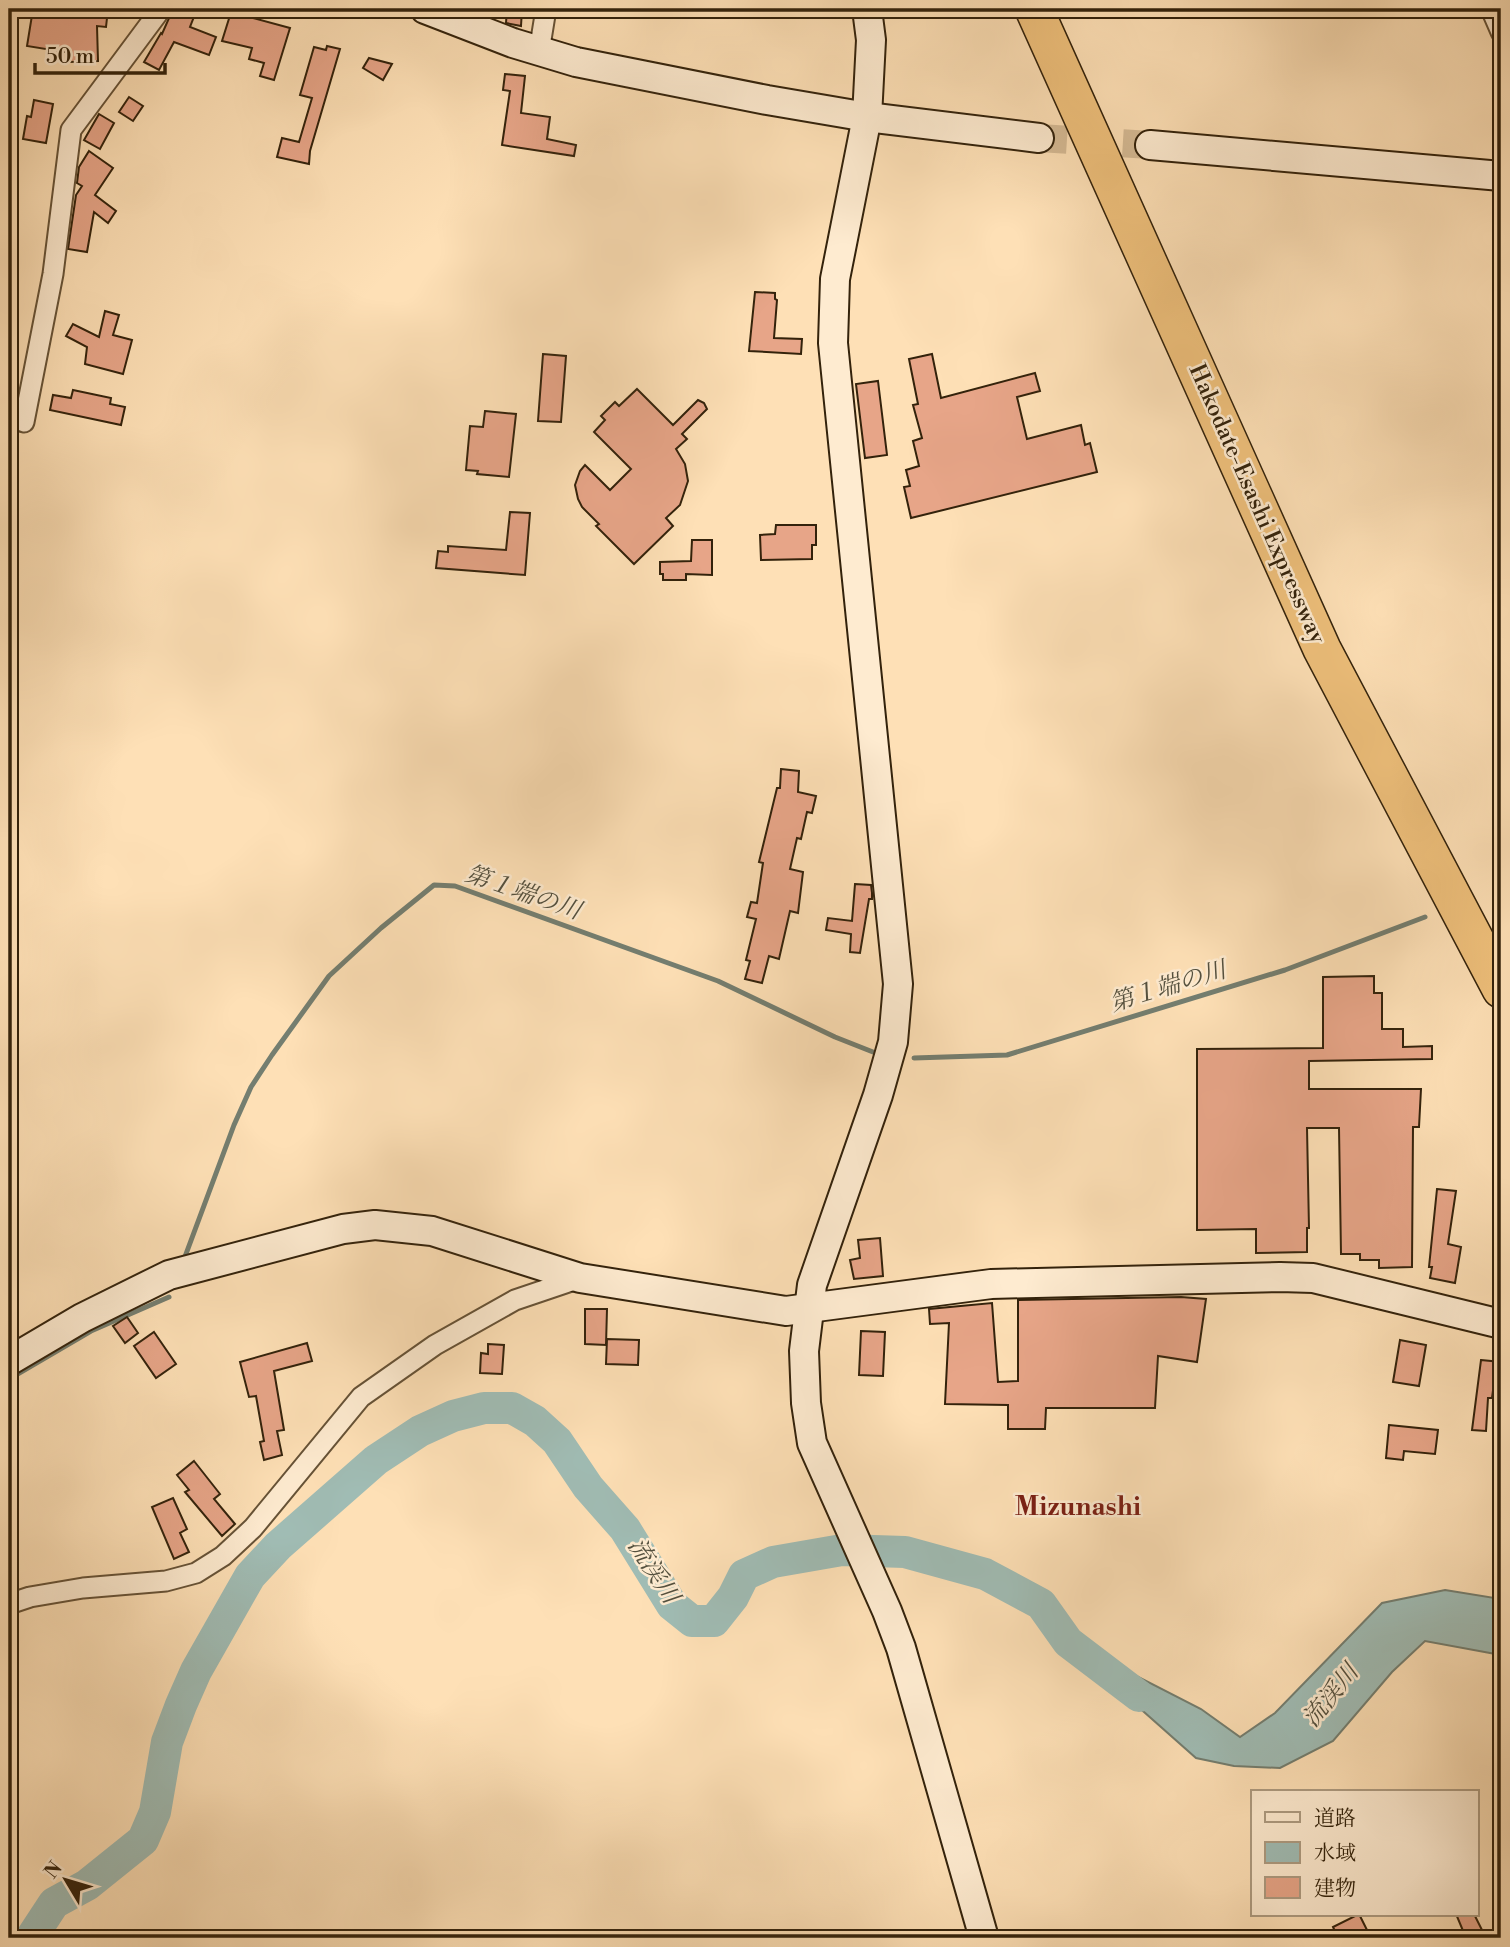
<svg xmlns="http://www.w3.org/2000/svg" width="1510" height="1947" viewBox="0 0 1510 1947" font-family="'Libre Bodoni','Noto Serif JP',serif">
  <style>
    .water { fill: #a0bcb4; stroke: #747e70; stroke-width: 2 }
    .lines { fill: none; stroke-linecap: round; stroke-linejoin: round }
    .stream { stroke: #747e70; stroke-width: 5 }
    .river { stroke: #a0bcb4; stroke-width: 32 }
    .building { fill: #e7a588; stroke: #33220b; stroke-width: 2 }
    .secondary-tunnel { stroke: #d5ba94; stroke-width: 28; stroke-dasharray: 28 14; stroke-linecap: butt }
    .street-casing { stroke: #665236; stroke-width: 23 }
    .secondary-casing { stroke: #33220b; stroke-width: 32 }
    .highway-casing { stroke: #33220b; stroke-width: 40 }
    .street { stroke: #feebd0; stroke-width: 19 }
    .secondary { stroke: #feebd0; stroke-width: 28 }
    .highway { stroke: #efc07b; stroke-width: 37 }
    .labels { text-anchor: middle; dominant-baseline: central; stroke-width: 5; stroke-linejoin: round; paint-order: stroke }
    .street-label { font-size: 23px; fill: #33220b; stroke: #feebd0 }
    .water-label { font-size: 24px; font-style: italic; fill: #54503e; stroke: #feebd0 }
    .quarter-label { font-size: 26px; font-weight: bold; fill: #7a1f14; stroke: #feebd0 }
  </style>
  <rect width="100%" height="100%" fill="#fee0b6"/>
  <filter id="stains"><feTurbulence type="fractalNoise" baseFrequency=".00286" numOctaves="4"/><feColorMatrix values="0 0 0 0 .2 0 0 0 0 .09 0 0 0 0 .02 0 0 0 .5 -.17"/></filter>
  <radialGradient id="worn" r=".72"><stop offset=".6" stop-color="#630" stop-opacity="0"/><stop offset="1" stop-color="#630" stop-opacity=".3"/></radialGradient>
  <polygon class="water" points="1445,1590 1501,1599 1501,1655 1425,1641 1392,1672 1333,1741 1280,1768 1234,1766 1196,1758 1100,1673 1121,1668 1201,1709 1240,1737 1275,1713 1382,1603"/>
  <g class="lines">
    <g class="stream">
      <polyline points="914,1058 1007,1055 1285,970 1425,917"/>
      <polyline points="183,1262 234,1125 251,1087 272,1055 329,976 381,928 434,885 455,886 718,981 835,1037 873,1052"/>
      <polyline points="9,1379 91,1331 169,1297"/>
    </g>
    <polyline class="river" points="31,1938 54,1903 87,1885 143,1840 155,1812 167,1742 181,1705 196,1671 250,1576 278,1546 376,1460 420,1431 453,1416 484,1408 512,1408 535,1421 557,1441 588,1487 625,1529 672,1605 692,1621 714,1621 733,1597 744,1575 773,1562 842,1550 905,1552 985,1574 1041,1604 1068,1642 1139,1696"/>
  </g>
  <g class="building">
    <polygon points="33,9 108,9 106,27 97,26 98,61 70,62 71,53 27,46"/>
    <polygon points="173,9 197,9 190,27 216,37 209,55 174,42 159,70 144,62 161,33 162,34"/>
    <polygon points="232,9 255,9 253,18 290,28 274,80 260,76 264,63 249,59 252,48 222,41"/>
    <polygon points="507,9 522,9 521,26 506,23"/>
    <polygon points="327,46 340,49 310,151 309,164 277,157 282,138 299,142 312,98 300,95 314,47 326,50"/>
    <polygon points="369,58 392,64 383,80 363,68"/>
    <polygon points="505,74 525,76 521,113 550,117 547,139 576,145 574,156 502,145 510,91 503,90"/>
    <polygon points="129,97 143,106 133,121 119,112"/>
    <polygon points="34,100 53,104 46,143 23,139 27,116 31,117"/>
    <polygon points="99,114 114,123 100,149 84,140"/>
    <polygon points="89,151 113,168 95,195 116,211 108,223 94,212 87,252 68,249 76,195 82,186 77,183 79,167"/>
    <polygon points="755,292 775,293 775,299 777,300 774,338 802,339 801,354 749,351"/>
    <polygon points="105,311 119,315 113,335 132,340 123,374 85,364 87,347 66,336 73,324 99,337"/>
    <polygon points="543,354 566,356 561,422 538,421"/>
    <polygon points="932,354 941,398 1035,373 1040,391 1017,397 1027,439 1081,425 1085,445 1090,443 1097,472 911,518 904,487 910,486 906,470 919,466 913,441 922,438 913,405 918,404 909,359"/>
    <polygon points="878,381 887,455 865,458 856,384"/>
    <polygon points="637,389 673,425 698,400 704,403 707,409 682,434 687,439 676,449 685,464 688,481 680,505 666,518 673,526 634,564 596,526 599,524 582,507 578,499 575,485 580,471 585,465 610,490 631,469 594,432 605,420 601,416 615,402 619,406"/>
    <polygon points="73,390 111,398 110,404 125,407 121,425 50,410 53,395 71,398"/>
    <polygon points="485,411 516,414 509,477 477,474 478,471 466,470 470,426 483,427"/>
    <polygon points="510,512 530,513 525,575 436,568 438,551 448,552 448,546 506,550"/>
    <polygon points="776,525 816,525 816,545 812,545 812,559 761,560 760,535 775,534"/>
    <polygon points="692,540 712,540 712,575 686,574 686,580 663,580 663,574 660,574 660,562 691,561"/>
    <polygon points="781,769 799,771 798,792 816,796 812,813 807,812 801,839 797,838 790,869 803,872 798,913 790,911 779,959 769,956 762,983 745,979 750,961 746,960 756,919 747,917 751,902 757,903 763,863 759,862 777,788 780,788"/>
    <polygon points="855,884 871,885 872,893 872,899 869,899 860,953 850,952 851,934 826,930 828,918 852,921"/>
    <polygon points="1374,976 1374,993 1382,993 1382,1029 1403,1029 1403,1047 1432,1046 1432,1059 1309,1061 1309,1089 1421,1089 1419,1127 1413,1127 1412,1267 1379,1268 1379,1260 1360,1260 1360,1254 1341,1254 1339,1128 1307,1128 1309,1228 1307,1228 1307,1252 1256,1253 1256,1229 1197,1230 1197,1049 1323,1048 1323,977"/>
    <polygon points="1437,1189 1456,1191 1448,1244 1461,1247 1455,1283 1430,1278 1432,1267 1429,1267"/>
    <polygon points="880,1238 883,1276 854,1279 850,1260 860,1258 858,1240"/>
    <polygon points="1181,1297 1206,1299 1197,1362 1158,1356 1155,1408 1046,1408 1045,1429 1008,1429 1008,1405 945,1404 949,1323 930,1324 929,1309 992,1303 998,1382 1018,1381 1018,1300"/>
    <polygon points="585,1309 607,1309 606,1345 585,1344"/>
    <polygon points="127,1317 138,1333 125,1343 113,1326"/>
    <polygon points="861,1331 885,1332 883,1376 859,1375"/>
    <polygon points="154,1332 176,1364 156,1378 134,1346"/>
    <polygon points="607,1339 639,1340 638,1365 606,1364"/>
    <polygon points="1400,1340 1426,1345 1419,1386 1393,1382"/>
    <polygon points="307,1343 312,1361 274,1371 284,1430 277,1431 282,1455 264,1460 260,1442 264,1441 256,1396 249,1397 240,1362"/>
    <polygon points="488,1344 504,1345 502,1374 480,1373 481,1353 488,1354"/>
    <polygon points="1481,1360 1501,1362 1501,1376 1495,1376 1492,1398 1488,1398 1486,1431 1472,1430"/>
    <polygon points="1389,1425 1438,1430 1435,1454 1404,1451 1403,1460 1386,1458"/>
    <polygon points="194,1461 220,1494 214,1499 235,1524 222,1536 185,1492 189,1490 177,1475"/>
    <polygon points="173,1498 187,1529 180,1533 189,1552 174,1559 152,1507"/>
    <polygon points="1359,1914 1371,1938 1338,1938 1333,1927"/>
    <polygon points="1456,1914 1474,1914 1486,1938 1466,1938"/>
  </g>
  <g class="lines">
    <polyline class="secondary-tunnel" points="1039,138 1150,145"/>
    <g class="street-casing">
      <g id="street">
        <polyline points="1491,9 1501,32"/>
        <polyline points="539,52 546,9"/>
        <polyline points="24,422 53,274 71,130 161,9"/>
        <polyline points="9,1604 30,1597 83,1588 166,1581 196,1573 223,1556 253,1528 361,1397 435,1345 515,1300 580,1278"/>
      </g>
    </g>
    <g class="secondary-casing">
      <g id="secondary">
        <polyline points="425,9 513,43 576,62 767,100 867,117 1039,138"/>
        <polyline points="867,9 871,40 867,117 835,279 833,343 898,984 893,1042 878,1095 812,1285 804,1351 806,1403 812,1443 887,1611 901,1648 984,1938"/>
        <polyline points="1150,145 1501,176"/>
        <polyline points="9,1361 82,1318 169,1275 343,1229 375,1225 432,1231 580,1278 786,1311 991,1284 1280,1277 1313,1278 1501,1324"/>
      </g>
    </g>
    <g class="highway-casing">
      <polyline id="highway" points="1034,9 1322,649 1501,989"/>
    </g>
    <use href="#street" class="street"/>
    <use href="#secondary" class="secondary"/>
    <use href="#highway" class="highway"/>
  </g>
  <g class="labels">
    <g class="street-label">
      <text transform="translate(1257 504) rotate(66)">Hakodate-Esashi Expressway</text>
    </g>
    <g class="water-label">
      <text transform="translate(523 893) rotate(19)">第１端の川</text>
      <text transform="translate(1168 987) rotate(-17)">第１端の川</text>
      <text transform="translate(653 1571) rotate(57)">流渓川</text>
      <text transform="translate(1331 1696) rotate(-51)">流渓川</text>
    </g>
    <g class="quarter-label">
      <text x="1078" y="1507">Mizunashi</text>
    </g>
  </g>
  <rect width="1510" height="1947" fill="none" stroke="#fee0b6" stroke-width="35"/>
  <rect x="10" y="10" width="1489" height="1926" fill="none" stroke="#33220b" stroke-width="3.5"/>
  <rect x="18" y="18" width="1475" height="1912" fill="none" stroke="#33220b" stroke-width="2"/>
  <rect x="1251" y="1790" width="228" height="126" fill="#feebd0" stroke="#ad9b81" stroke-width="2"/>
  <rect x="1265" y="1812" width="35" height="10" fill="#feebd0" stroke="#ad9b81" stroke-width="2"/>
  <text x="1314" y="1825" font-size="21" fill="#33220b">道路</text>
  <rect x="1265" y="1842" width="35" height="21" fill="#a0bcb4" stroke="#ad9b81" stroke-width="2"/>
  <text x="1314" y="1860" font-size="21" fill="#33220b">水域</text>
  <rect x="1265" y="1877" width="35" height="21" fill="#e7a588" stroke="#ad9b81" stroke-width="2"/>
  <text x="1314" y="1895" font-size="21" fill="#33220b">建物</text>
  <g transform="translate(66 1880) rotate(308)" stroke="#feebd0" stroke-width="5" paint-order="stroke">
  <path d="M0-5L12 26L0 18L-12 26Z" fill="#33220b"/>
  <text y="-10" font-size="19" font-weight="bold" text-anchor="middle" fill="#33220b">N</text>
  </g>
  <path d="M35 63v10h130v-10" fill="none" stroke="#33220b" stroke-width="3.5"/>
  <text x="46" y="63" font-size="21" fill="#33220b" stroke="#feebd0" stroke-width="5" paint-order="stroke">50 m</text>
  <rect width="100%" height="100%" filter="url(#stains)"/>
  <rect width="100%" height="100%" fill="url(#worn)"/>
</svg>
